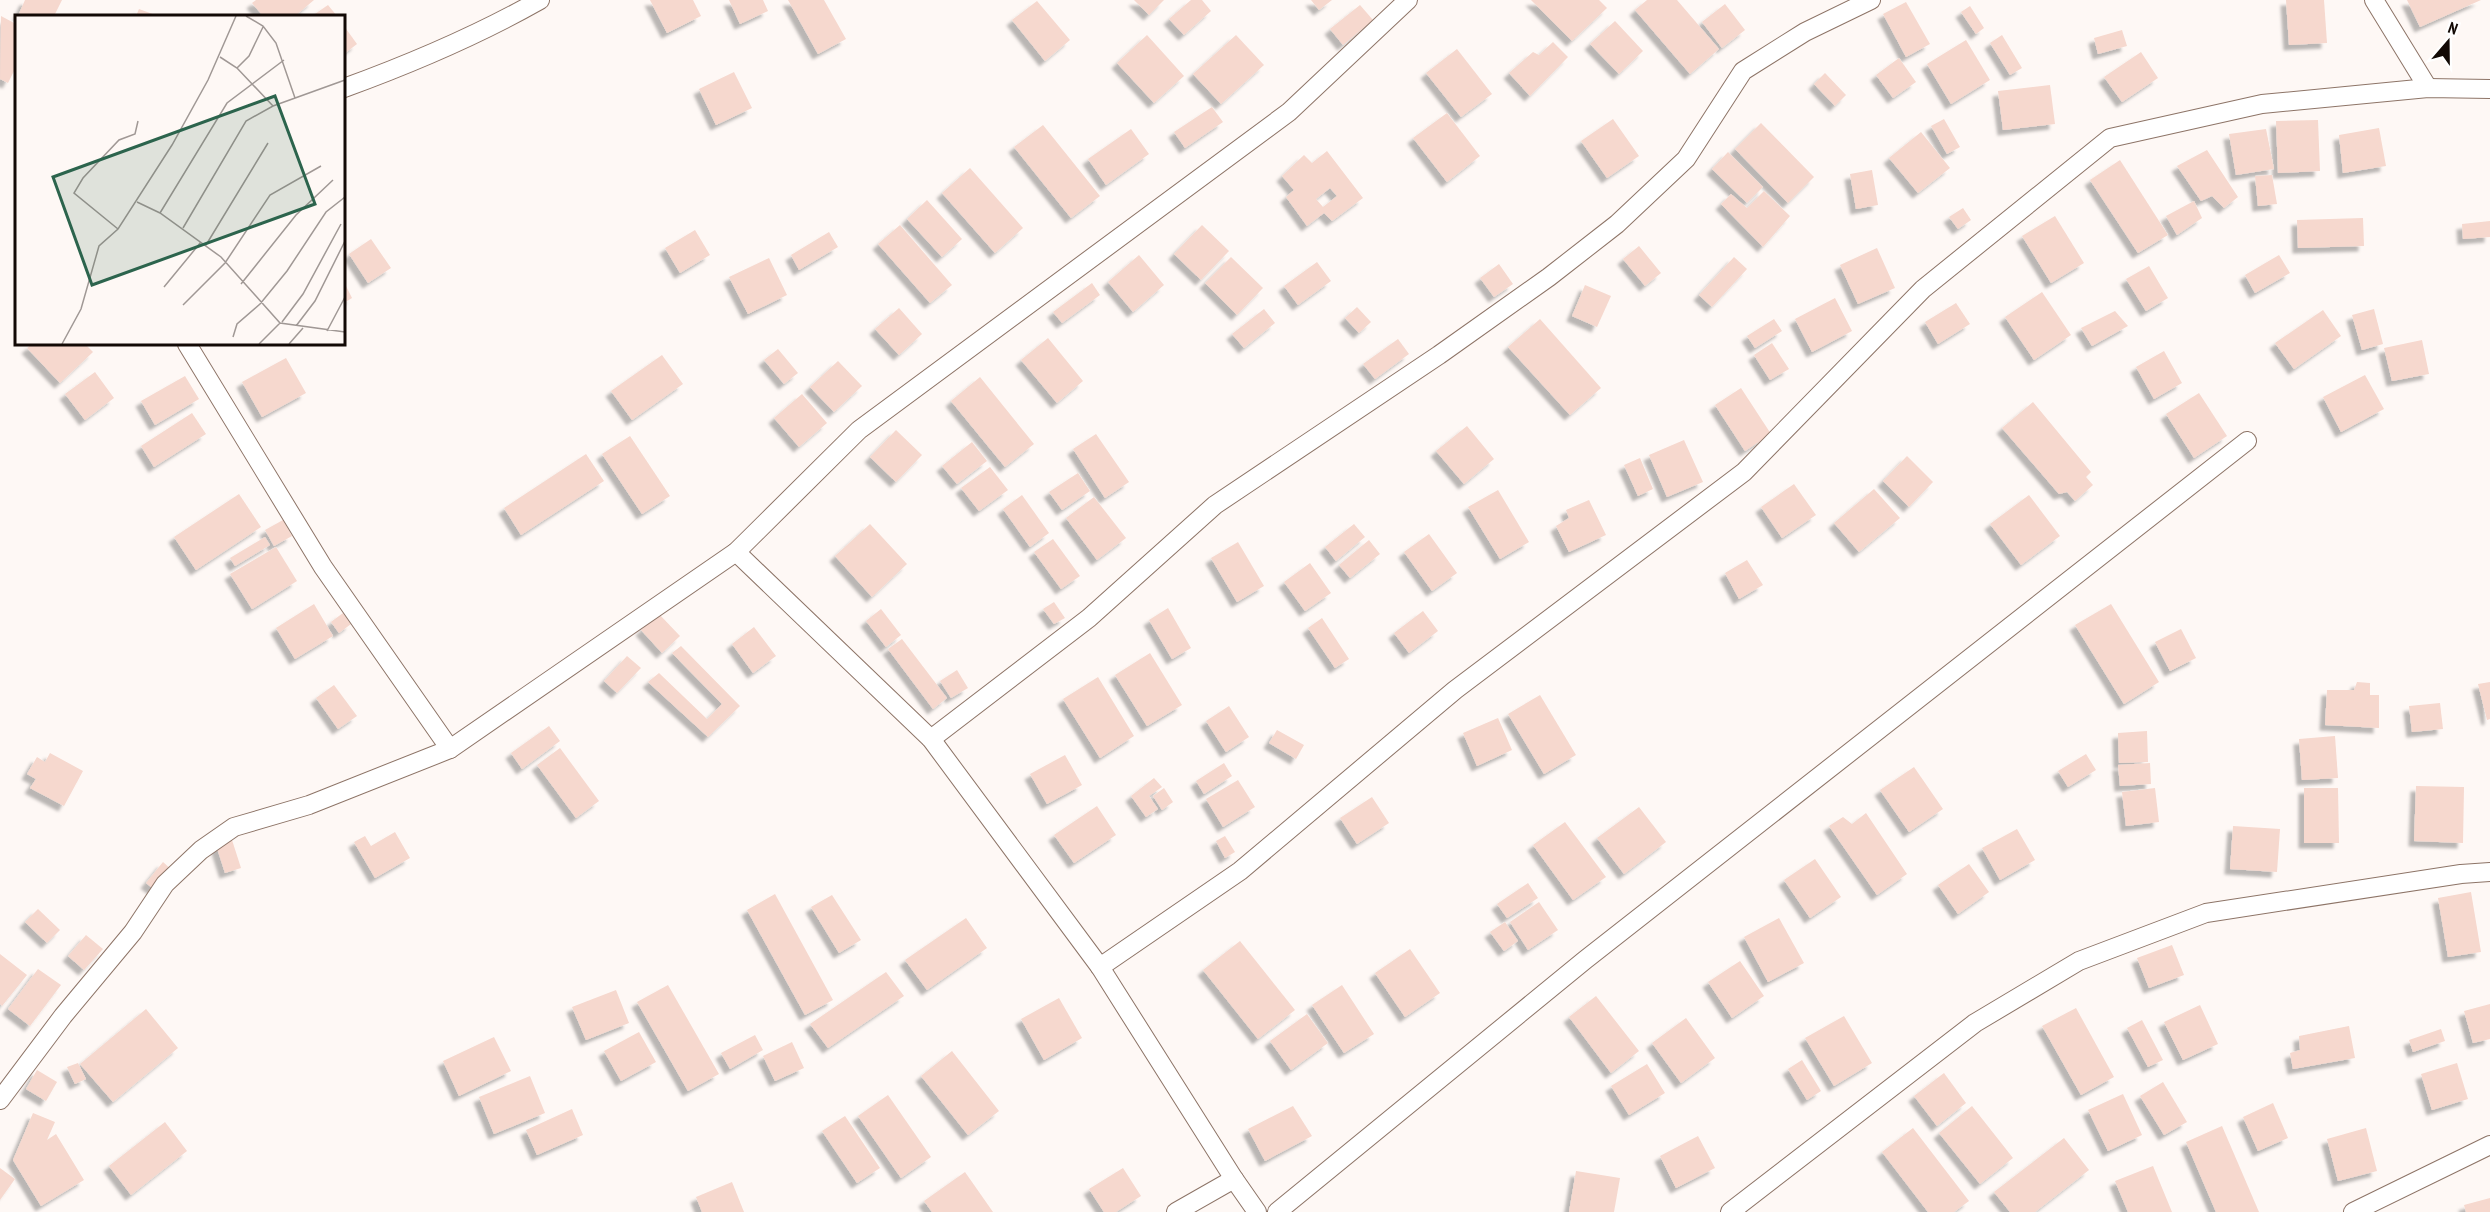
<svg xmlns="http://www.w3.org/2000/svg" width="2490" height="1212" viewBox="0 0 2490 1212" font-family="'PT Sans Narrow',sans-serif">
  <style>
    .building { fill: #f6d8ce; fill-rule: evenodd; filter: url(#shadow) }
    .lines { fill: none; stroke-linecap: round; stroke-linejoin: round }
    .minor-casing { stroke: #8d7467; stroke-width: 20 }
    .minor { stroke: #fff; stroke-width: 18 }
    .inset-road { fill: none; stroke: #a09895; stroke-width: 1.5 }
    .view { fill: #2c644d; fill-opacity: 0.15; stroke: #2c644d; stroke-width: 3 }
    .inset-edge { fill: none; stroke: #120905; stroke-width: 3 }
  </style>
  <defs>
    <filter id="shadow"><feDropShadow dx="-5.5" dy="5.5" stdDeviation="1.5" flood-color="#0004"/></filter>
  </defs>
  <rect width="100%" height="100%" fill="#fef8f5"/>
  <g class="building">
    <polygon points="25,0 62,0 54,16 18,16"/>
    <polygon points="256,0 314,0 295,16 263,16 252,3"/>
    <polygon points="650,0 693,0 701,16 667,33"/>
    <polygon points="729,0 763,0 768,11 740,24"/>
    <polygon points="788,0 824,0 846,39 818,54"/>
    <polygon points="1134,0 1164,0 1149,15"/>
    <polygon points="1191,0 1202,0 1211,11 1184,35 1169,19"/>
    <polygon points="1311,0 1332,0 1319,10"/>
    <polygon points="1531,0 1599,0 1607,8 1572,41"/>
    <polygon points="1647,0 1677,0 1719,49 1690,74 1635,10"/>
    <polygon points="2286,0 2324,0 2327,43 2289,45"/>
    <polygon points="2407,0 2481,0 2420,27"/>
    <polygon points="1037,1 1070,40 1045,61 1012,20"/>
    <polygon points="1906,2 1930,44 1906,57 1883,14"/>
    <polygon points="1725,4 1745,30 1722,48 1702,22"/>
    <polygon points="328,5 337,16 312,16"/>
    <polygon points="1360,5 1373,20 1343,45 1330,29"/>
    <polygon points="1970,6 1984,28 1976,34 1961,12"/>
    <polygon points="139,9 158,16 136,16"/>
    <polygon points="1,16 16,24 16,67 8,83 0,79"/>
    <polygon points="1615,21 1643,51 1619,74 1590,44"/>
    <polygon points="344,26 357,44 344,54"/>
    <polygon points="2122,30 2127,46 2098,54 2094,38"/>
    <polygon points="1147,35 1184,76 1154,103 1117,63"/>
    <polygon points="1236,35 1264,65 1221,104 1193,74"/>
    <polygon points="2002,35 2022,68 2010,75 1990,43"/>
    <polygon points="1966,40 1990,80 1951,104 1927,64"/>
    <polygon points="1553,42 1568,57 1530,96 1509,73 1533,52 1539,55"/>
    <polygon points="1457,49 1492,94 1461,117 1426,73"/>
    <polygon points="2141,52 2158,78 2122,102 2104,77"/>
    <polygon points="1899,58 1916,82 1893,98 1876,75"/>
    <polygon points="734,72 752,108 716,125 699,89"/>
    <polygon points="1825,73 1846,95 1835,106 1814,84"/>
    <polygon points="2050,85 2055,124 2003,130 1998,91"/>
    <polygon points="1212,107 1223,122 1185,148 1174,132"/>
    <polygon points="1447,113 1480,156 1447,182 1413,138"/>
    <polygon points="1613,119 1639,156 1607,178 1581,141"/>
    <polygon points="1944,119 1960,147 1947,154 1931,126"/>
    <polygon points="2318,120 2320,171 2278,173 2276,121"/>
    <polygon points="1761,123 1814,177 1788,203 1735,149"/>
    <polygon points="1043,125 1100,196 1071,218 1014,147"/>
    <polygon points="2379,128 2386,166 2343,173 2339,135"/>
    <polygon points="1131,129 1149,154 1106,185 1088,159"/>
    <polygon points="2266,129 2274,169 2236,175 2229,134"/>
    <polygon points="1921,132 1950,168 1918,193 1889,158"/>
    <polygon points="2207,150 2238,197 2224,208 2212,196 2201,201 2177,166"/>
    <path d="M1327,151L1363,198L1332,221L1324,213L1307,226L1286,197L1294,190L1282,176L1304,155L1312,163ZM1330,188L1337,196L1323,207L1316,199Z"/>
    <polygon points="1728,152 1763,187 1747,203 1712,169"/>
    <polygon points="2120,160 2168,235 2138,253 2090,180"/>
    <polygon points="970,168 1023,228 995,253 942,193"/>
    <polygon points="1872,170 1878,205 1856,209 1850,174"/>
    <polygon points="2272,175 2277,204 2258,206 2255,176"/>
    <polygon points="1764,191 1790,216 1763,247 1721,204 1731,194 1747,208"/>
    <polygon points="927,200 962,239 942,257 907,219"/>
    <polygon points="2194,201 2202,218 2177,235 2166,216"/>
    <polygon points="1963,208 1971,220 1958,229 1949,217"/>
    <polygon points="2055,216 2084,263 2051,283 2022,236"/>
    <polygon points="2363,218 2364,246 2298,248 2297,220"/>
    <polygon points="2490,221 2490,237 2463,239 2462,224"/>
    <polygon points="900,225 952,285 930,303 878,244"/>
    <polygon points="1202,225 1229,251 1201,280 1174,254"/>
    <polygon points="695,230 710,255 680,273 665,248"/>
    <polygon points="829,232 838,247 799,270 791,255"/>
    <polygon points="371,239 391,268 368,283 349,254"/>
    <polygon points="1639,246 1661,273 1645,286 1623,259"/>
    <polygon points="1877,248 1895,288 1858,304 1840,265"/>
    <polygon points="1139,255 1164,285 1133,312 1108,282"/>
    <polygon points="2279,255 2290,273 2255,293 2245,275"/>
    <polygon points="1231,257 1263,288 1237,315 1205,283"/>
    <polygon points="1734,257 1747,269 1712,307 1699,295"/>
    <polygon points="769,258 787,295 748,314 729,277"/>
    <polygon points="1317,262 1331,281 1298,305 1284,286"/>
    <polygon points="1499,264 1513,284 1494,297 1480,278"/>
    <polygon points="2149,266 2168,298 2146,311 2126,279"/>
    <polygon points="344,282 352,298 344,303"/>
    <polygon points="1092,283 1100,295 1062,323 1053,312"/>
    <polygon points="1585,285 1611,296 1597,327 1572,316"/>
    <polygon points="2042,292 2071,335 2034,360 2005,317"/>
    <polygon points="1835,298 1852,331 1812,352 1795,319"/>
    <polygon points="1956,303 1970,324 1938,344 1925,322"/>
    <polygon points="1357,307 1371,322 1359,333 1345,318"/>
    <polygon points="899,308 922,334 899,355 875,329"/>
    <polygon points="1264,309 1275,323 1244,348 1232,334"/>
    <polygon points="2374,309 2383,344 2362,350 2352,315"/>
    <polygon points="2323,310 2341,336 2294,369 2275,343"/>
    <polygon points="2115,311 2128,326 2092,346 2081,328"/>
    <polygon points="1540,319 1601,388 1570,415 1508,347"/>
    <polygon points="1774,319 1782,331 1755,348 1747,336"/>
    <polygon points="1048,338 1083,381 1057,403 1021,360"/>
    <polygon points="1398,339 1409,354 1375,379 1363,364"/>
    <polygon points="2422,340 2429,374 2392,381 2384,348"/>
    <polygon points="1772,343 1789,369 1770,380 1754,355"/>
    <polygon points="32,344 85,344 93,352 60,383 27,348"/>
    <polygon points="778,349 798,373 784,384 764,360"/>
    <polygon points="2164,351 2182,383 2154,399 2136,367"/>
    <polygon points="662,355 683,384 632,420 611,391"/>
    <polygon points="286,358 306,393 262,417 242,382"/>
    <polygon points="838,361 862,386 834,412 810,387"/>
    <polygon points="95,372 114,398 85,420 65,394"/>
    <polygon points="2365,375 2384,409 2341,432 2323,397"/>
    <polygon points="185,376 199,399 155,425 141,401"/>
    <polygon points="980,377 1034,444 1005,467 951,401"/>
    <polygon points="1741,388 1771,434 1745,451 1715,405"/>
    <polygon points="2199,393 2227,436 2194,458 2166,414"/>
    <polygon points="802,394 827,423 799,447 774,418"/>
    <polygon points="2033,402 2091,472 2086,477 2093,485 2075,501 2067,492 2059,494 2002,428"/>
    <polygon points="192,413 206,434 154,467 141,446"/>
    <polygon points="1467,426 1494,459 1464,484 1436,451"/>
    <polygon points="896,430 922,455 896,482 870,457"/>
    <polygon points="1096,434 1129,482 1105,498 1073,449"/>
    <polygon points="630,436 670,496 642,514 602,454"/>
    <polygon points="1684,440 1703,482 1667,497 1649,455"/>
    <polygon points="972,442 987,461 957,484 942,466"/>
    <polygon points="586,454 604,481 521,535 504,508"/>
    <polygon points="1907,456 1933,482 1909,507 1883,481"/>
    <polygon points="1640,458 1653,489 1638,496 1624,465"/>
    <polygon points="990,467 1008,490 979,511 961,488"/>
    <polygon points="1078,473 1090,491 1062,510 1049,492"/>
    <polygon points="1794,484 1816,515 1782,538 1761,507"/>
    <polygon points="1874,489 1900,518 1859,552 1834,523"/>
    <polygon points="1498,490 1529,542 1500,559 1468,507"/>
    <polygon points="239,494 261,527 196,570 174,537"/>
    <polygon points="1022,495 1049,533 1030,547 1003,509"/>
    <polygon points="2029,495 2060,536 2021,565 1990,524"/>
    <polygon points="1094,497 1126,538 1097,560 1066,518"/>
    <polygon points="1589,500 1606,535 1569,552 1556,526 1569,518 1566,510"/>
    <polygon points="283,520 292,536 274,546 265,530"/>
    <polygon points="870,524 907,564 872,597 835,556"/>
    <polygon points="1354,524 1365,537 1336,561 1325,547"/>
    <polygon points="1429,534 1457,573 1432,591 1404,552"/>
    <polygon points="265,537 270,545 235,566 230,558"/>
    <polygon points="1053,539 1080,576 1061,589 1034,552"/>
    <polygon points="1369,540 1380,554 1350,578 1339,565"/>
    <polygon points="1238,542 1264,586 1237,602 1211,558"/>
    <polygon points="276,547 297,581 252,609 230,574"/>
    <polygon points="1747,560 1763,585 1739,599 1725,573"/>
    <polygon points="1310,563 1331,593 1305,611 1284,582"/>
    <polygon points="1054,602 1065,618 1054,624 1043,609"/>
    <polygon points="314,604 333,636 295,659 276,628"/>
    <polygon points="2111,604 2159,682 2124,704 2075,625"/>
    <polygon points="1168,608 1191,648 1172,659 1149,620"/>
    <polygon points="881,609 901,635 886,647 866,621"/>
    <polygon points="1423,611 1438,631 1409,653 1394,633"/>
    <polygon points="343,613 351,624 339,633 331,622"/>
    <polygon points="659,614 680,636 662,653 641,630"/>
    <polygon points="1322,618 1349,659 1335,668 1308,628"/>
    <polygon points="754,627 776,656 753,673 732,644"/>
    <polygon points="2181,629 2196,658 2170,671 2155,642"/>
    <polygon points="902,639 947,698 933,709 888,649"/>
    <polygon points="681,646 740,706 708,737 648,682 659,673 707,719 722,704 672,653"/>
    <polygon points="1150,653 1182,705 1147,726 1115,675"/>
    <polygon points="627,656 641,668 617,693 604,681"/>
    <polygon points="957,670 968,688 951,698 940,681"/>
    <polygon points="1098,677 1134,736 1100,758 1063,699"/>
    <polygon points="2357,682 2370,683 2370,695 2379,695 2379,728 2325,725 2327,690 2354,690"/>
    <polygon points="2490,682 2490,719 2487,720 2478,684"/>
    <polygon points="334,685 357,716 338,729 316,698"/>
    <polygon points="1540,695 1576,755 1544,774 1508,714"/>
    <polygon points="2440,703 2443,729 2412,732 2409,706"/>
    <polygon points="1229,706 1249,737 1226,752 1206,721"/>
    <polygon points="1498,718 1512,750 1477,766 1463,733"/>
    <polygon points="549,726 560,741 522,769 511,753"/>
    <polygon points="1277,730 1304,745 1296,759 1269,743"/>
    <polygon points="2147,731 2148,762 2119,763 2118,733"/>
    <polygon points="2335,736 2338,778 2302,780 2299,739"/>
    <polygon points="560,748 599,801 576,818 537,765"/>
    <polygon points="50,753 83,771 64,806 30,788 36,779 27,774 37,757 45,762"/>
    <polygon points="2086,754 2096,770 2068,787 2058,771"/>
    <polygon points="1065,755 1082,785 1047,804 1030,774"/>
    <polygon points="1224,763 1232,776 1204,794 1196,781"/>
    <polygon points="2150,763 2151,784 2120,786 2118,765"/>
    <polygon points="1914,767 1943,809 1909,832 1880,790"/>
    <polygon points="1154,778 1162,787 1149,796 1158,809 1146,817 1131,796"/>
    <polygon points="1238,780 1255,807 1223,827 1206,799"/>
    <polygon points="2416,786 2464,787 2463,843 2414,841"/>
    <polygon points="1164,788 1173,802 1162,810 1153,796"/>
    <polygon points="2155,788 2159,822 2126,826 2122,792"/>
    <polygon points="2304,788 2338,788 2339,843 2304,843"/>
    <polygon points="1372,797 1389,823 1357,844 1340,818"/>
    <polygon points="1097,806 1116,835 1074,863 1054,835"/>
    <polygon points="1639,807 1666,842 1624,874 1597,838"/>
    <polygon points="1866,813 1907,874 1877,895 1829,826 1843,817 1852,824"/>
    <polygon points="1565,822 1606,877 1573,900 1533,845"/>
    <polygon points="2233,826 2280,829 2277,872 2230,869"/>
    <polygon points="2017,829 2035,860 2000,880 1982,848"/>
    <polygon points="395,832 410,858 375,878 354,842 365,836 371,846"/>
    <polygon points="1225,836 1235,852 1225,858 1216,841"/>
    <polygon points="232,840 241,868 225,873 216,845"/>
    <polygon points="1815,859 1841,897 1810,918 1784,880"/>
    <polygon points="163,862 173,871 156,891 146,883"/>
    <polygon points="1969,864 1989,892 1958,914 1938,885"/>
    <polygon points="1528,883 1538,898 1507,918 1497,904"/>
    <polygon points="2471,892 2481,952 2448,957 2438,898"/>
    <polygon points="775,894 833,1000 805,1015 747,910"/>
    <polygon points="832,895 861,940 839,953 811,907"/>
    <polygon points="1539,902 1558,930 1528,950 1510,922"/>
    <polygon points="38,909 60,930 47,943 25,922"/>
    <polygon points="966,918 987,948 927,990 905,960"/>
    <polygon points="1779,918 1804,963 1768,982 1744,937"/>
    <polygon points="1505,922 1518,941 1504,951 1490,932"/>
    <polygon points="86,935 103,949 84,970 68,956"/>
    <polygon points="1240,941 1295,1010 1258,1039 1203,970"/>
    <polygon points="2172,945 2184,975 2149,988 2137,958"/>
    <polygon points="1410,949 1440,993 1405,1017 1375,973"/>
    <polygon points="0,954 27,975 2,1006 0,1004"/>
    <polygon points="1740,961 1764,996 1732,1018 1708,982"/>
    <polygon points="38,969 61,985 30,1026 8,1009"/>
    <polygon points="886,972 904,996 828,1048 810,1024"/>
    <polygon points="668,985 719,1074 688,1091 637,1002"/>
    <polygon points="1342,985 1374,1034 1344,1053 1312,1005"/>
    <polygon points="616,990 629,1023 586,1040 572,1007"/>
    <polygon points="1596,996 1639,1051 1611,1073 1569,1017"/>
    <polygon points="1059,998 1082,1038 1044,1060 1021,1019"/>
    <polygon points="2490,1004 2490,1039 2473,1043 2464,1011"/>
    <polygon points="2200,1005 2218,1044 2183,1060 2164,1022"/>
    <polygon points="2076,1008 2114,1077 2081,1095 2042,1026"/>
    <polygon points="146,1009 178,1048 113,1102 80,1064"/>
    <polygon points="1307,1014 1328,1043 1291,1070 1270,1041"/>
    <polygon points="1844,1016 1872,1063 1834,1086 1805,1038"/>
    <polygon points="1686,1018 1715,1058 1681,1083 1652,1043"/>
    <polygon points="2142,1020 2163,1060 2148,1067 2127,1028"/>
    <polygon points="2349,1026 2355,1058 2293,1069 2290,1053 2300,1050 2299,1036"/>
    <polygon points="2441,1029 2445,1041 2413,1052 2409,1040"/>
    <polygon points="639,1032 656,1062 621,1081 604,1051"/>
    <polygon points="755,1035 763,1050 730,1069 721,1053"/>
    <polygon points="494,1037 511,1071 459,1096 443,1061"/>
    <polygon points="792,1042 804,1068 775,1081 763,1056"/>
    <polygon points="952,1051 999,1111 968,1135 921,1076"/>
    <polygon points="1802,1060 1821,1091 1807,1100 1788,1069"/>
    <polygon points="78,1063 86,1079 75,1084 67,1067"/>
    <polygon points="2457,1063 2468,1099 2432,1110 2421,1074"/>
    <polygon points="1647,1064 1665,1093 1629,1115 1611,1086"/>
    <polygon points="37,1070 57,1082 46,1101 26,1089"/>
    <polygon points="1944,1073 1966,1103 1937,1126 1914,1096"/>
    <polygon points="530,1076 545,1113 494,1134 479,1097"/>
    <polygon points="2163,1082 2187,1122 2164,1135 2140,1096"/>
    <polygon points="2123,1094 2142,1135 2108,1151 2088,1110"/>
    <polygon points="888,1095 931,1157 901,1178 858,1116"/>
    <polygon points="2273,1103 2288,1138 2258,1151 2243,1117"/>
    <polygon points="1293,1106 1312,1136 1265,1161 1248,1129"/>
    <polygon points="1972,1106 2013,1158 1980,1184 1939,1133"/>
    <polygon points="572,1109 583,1135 537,1155 526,1130"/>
    <polygon points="33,1113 55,1122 47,1140 56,1134 84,1180 41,1206 13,1160"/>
    <polygon points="845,1116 880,1168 857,1183 822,1131"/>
    <polygon points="165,1122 187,1151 131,1195 109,1166"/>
    <polygon points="2222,1126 2259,1212 2216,1212 2186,1142"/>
    <polygon points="1913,1128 1969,1201 1954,1212 1928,1212 1882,1152"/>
    <polygon points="2366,1128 2377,1171 2338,1181 2327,1139"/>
    <polygon points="1698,1136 1715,1168 1676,1188 1660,1156"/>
    <polygon points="2064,1138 2089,1170 2035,1212 2010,1212 1994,1192"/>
    <polygon points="2153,1166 2172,1212 2128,1212 2115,1181"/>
    <polygon points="0,1168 15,1179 0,1200"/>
    <polygon points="1123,1168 1141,1196 1116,1212 1104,1212 1089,1189"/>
    <polygon points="1576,1171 1620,1178 1614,1212 1569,1212"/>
    <polygon points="965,1172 993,1212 932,1212 924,1201"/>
    <polygon points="732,1182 744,1212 702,1212 696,1197"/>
    <polygon points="2490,1198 2490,1212 2466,1212 2464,1205"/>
  </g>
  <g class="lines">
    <g class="minor-casing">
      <g id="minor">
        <polyline points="2374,0 2428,88"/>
        <path d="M344,88C410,64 478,35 540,0"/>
        <polyline points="187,344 323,567 450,749"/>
        <polyline points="736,552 931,739 1100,967 1234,1179 1257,1212"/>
        <polyline points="931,739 1089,618 1215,505 1439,355 1549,277 1617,224 1686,159 1743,71 1805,32 1871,0"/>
        <polyline points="1100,967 1240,871 1455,690 1744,472 1923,289 2110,138 2262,104 2428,88 2490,89"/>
        <polyline points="0,1100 63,1016 133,932 165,884 201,850 234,827 309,805 450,749 736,552 859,430 1289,112 1408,0"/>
        <polyline points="1176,1212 1234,1179"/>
        <polyline points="1277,1212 1585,960 2247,441"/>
        <polyline points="1730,1212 1975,1023 2079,961 2206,913 2461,874 2490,872"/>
        <polyline points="2353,1212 2490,1145"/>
      </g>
    </g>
    <use href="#minor" class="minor"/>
  </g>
  <g transform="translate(15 15)">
    <rect width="330" height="330" fill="#fef8f5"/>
    <path class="inset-road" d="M231,1L248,11L261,28L280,83M205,42L222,53L258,91M222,53L234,41L248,12M122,187L145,198L206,242L265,308L330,317M145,198L212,88L269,45M168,213L231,106L258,91L330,65M103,214L59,178L68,163L104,125L120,119L123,106M191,230L253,128M226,269L281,200L318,165M149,272L186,227M168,290L210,248L255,180L306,151M267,307L288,279L326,209M281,311L300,286L330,226M312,316L330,282M218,322L222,309L245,289L272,256L311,197L330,182M47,329L66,294L84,231L103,214L157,130L193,65L221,1M244,329L265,308M274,329L288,313"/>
    <path class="view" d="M260,81L300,189L77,270L38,162Z"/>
    <rect width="330" height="330" class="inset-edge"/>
  </g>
  <g transform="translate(2448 42) rotate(20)" stroke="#ffffff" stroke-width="4.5" paint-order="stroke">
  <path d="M0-4.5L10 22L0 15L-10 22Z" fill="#120905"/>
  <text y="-9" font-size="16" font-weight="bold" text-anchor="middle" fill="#120905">N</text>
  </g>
</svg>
